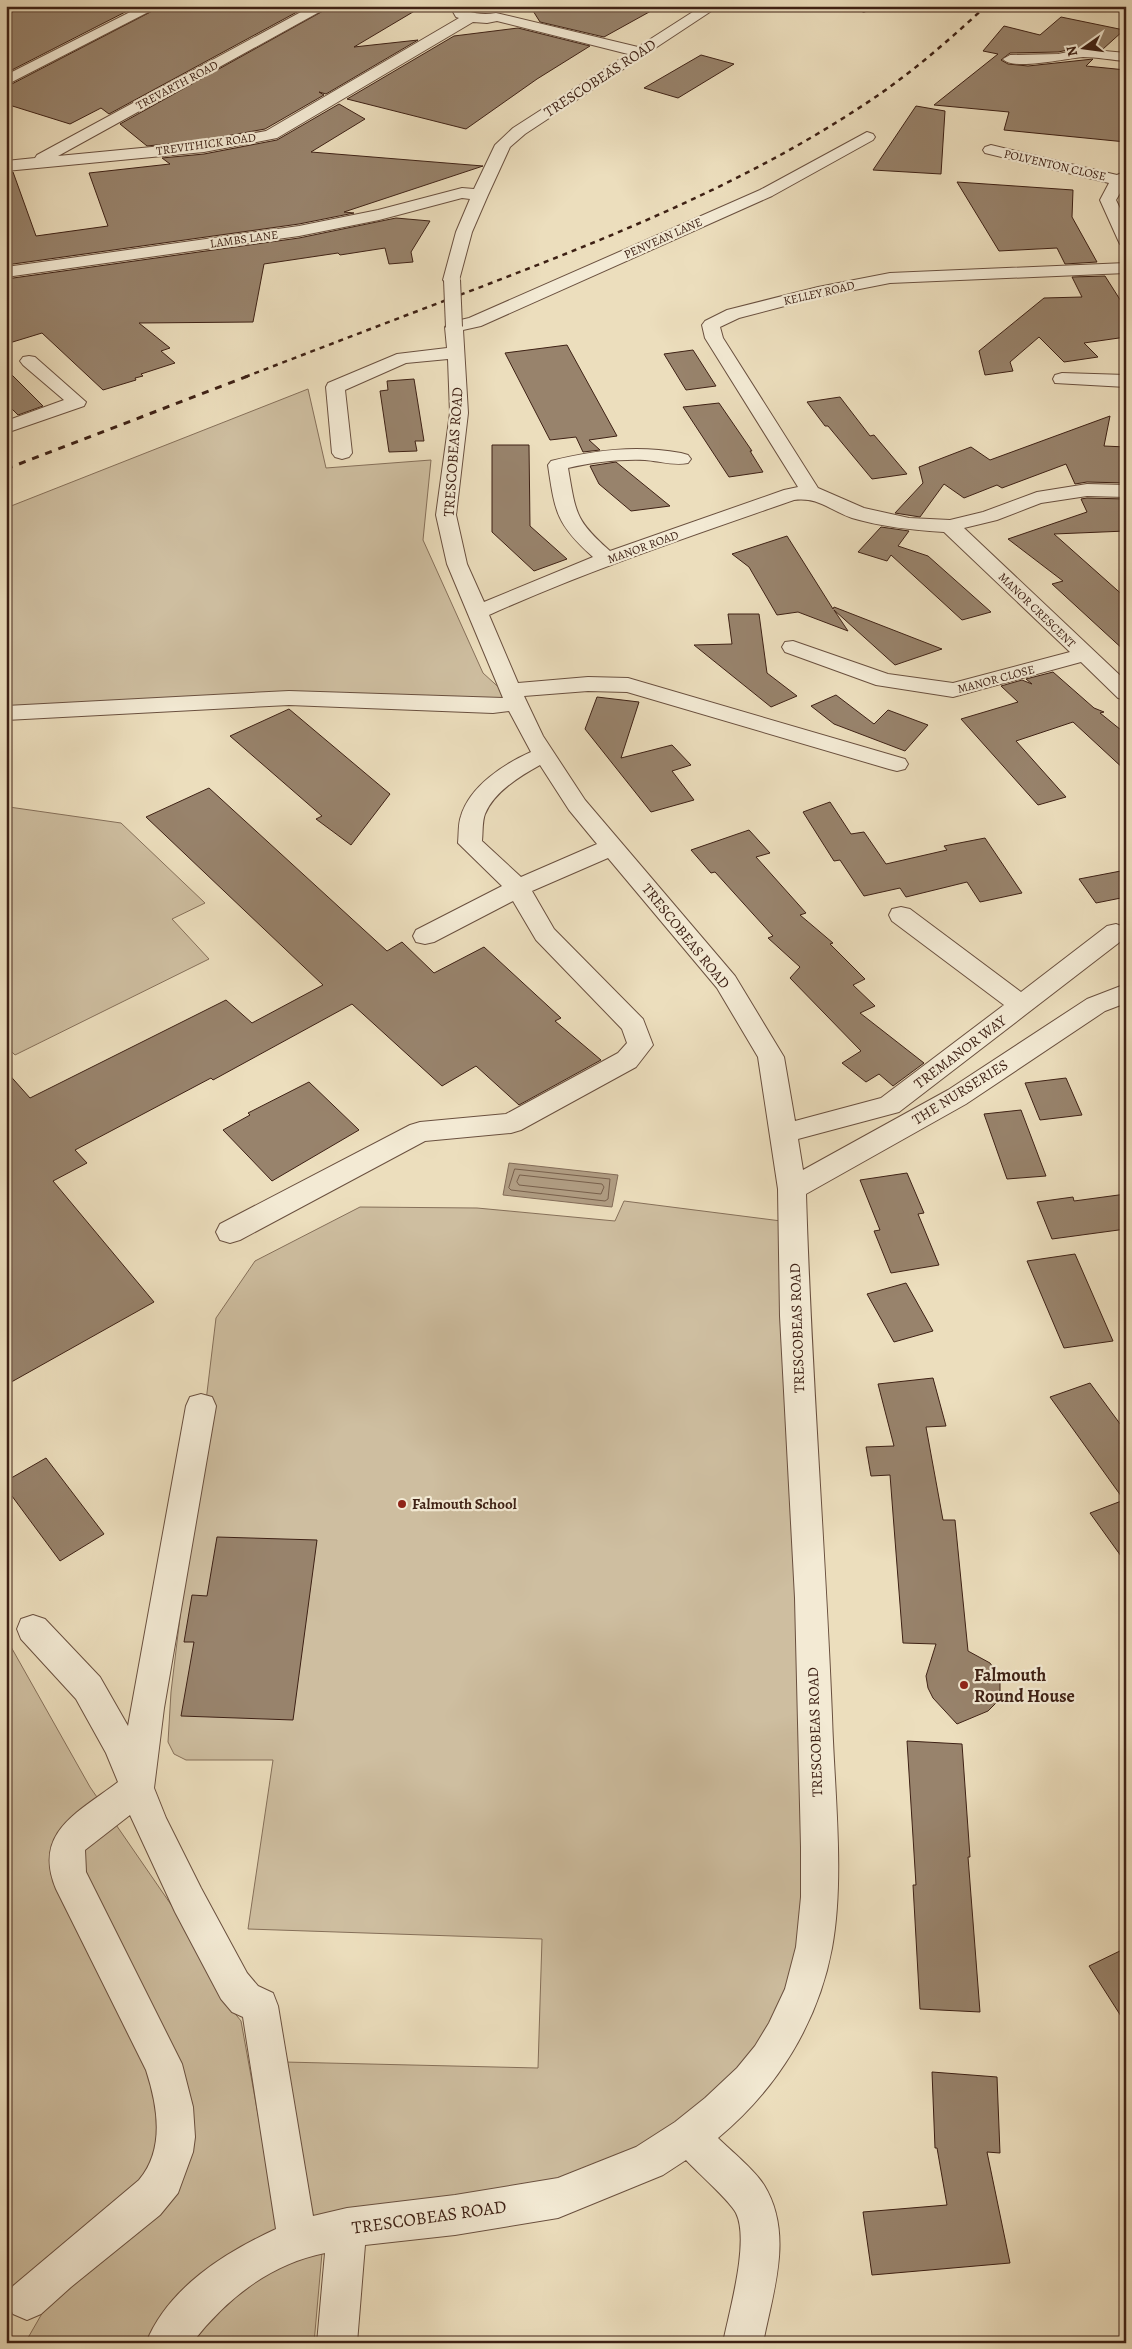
<svg xmlns="http://www.w3.org/2000/svg" width="1132" height="2349" viewBox="0 0 1132 2349" font-family="Alegreya,serif">
  <style>
    .green { fill: #cebea0; stroke: #86705a }
    .water { fill: #b19e84; stroke: #836c58 }
    .lines { fill: none; stroke-linecap: round; stroke-linejoin: round }
    .shore { stroke: #78604c; stroke-width: 1 }
    .building { fill: #98836c; stroke: #3e2115 }
    .minor-casing { stroke: #6a503f; stroke-width: 2 }
    .minor { fill: #f3ead4; fill-rule: evenodd }
    .rail-far1 { stroke: #3e2115; stroke-width: 2.5; stroke-dasharray: 5 5; stroke-linecap: butt }
    .rail { stroke: #3e2115; stroke-width: 3; stroke-dasharray: 7 7; stroke-linecap: butt }
    .minor-bridge-casing { stroke: #6a503f; stroke-width: 18; stroke-linecap: butt }
    .minor-bridge { stroke: #f3ead4; stroke-width: 16 }
    .poi-dot { fill: #8f2418; stroke: #f3ead4; stroke-width: 2 }
    .labels { text-anchor: middle; dominant-baseline: central; stroke-width: 4.5; stroke-linejoin: round; paint-order: stroke }
    .far-street-label { font-size: 12px; fill: #3e2115; stroke: #f3ead4 }
    .street-label { font-size: 15px; fill: #3e2115; stroke: #f3ead4 }
    .poi-label { font-size: 15px; font-weight: bold; fill: #3e2115; stroke: #f3ead4; text-anchor: start }
    .near-poi-label { font-size: 18px; font-weight: bold; fill: #3e2115; stroke: #f3ead4; text-anchor: start }
    .near-street-label { font-size: 18px; fill: #3e2115; stroke: #f3ead4 }
  </style>
  <rect width="100%" height="100%" fill="#ecdebd"/>
  <filter id="stains"><feTurbulence type="fractalNoise" baseFrequency=".004" numOctaves="4"/><feColorMatrix values="0 0 0 0 .2 0 0 0 0 .09 0 0 0 0 .02 0 0 0 .5 -.17"/></filter>
  <radialGradient id="worn" r=".72"><stop offset=".6" stop-color="#630" stop-opacity="0"/><stop offset="1" stop-color="#630" stop-opacity=".3"/></radialGradient>
  <g class="green">
    <polygon points="308,389 326,468 431,460 423,540 483,673 516,703 289,698 6,709 6,508"/>
    <polygon points="9,807 121,823 205,903 172,919 209,959 15,1055 6,1046 6,811"/>
    <polygon points="624,1201 789,1222 809,1918 766,2051 622,2165 310,2230 284,2062 538,2068 542,1939 248,1929 273,1760 186,1760 174,1754 168,1742 171,1692 216,1318 255,1261 360,1207 477,1208 615,1221"/>
    <polygon points="6,1638 90,1787 183,1922 233,2011 241,2021 281,2241 160,2343 25,2343 44,2310 23,2279 6,2291"/>
    <polygon points="323,2242 314,2343 186,2343 216,2305"/>
  </g>
  <polygon class="water" points="509,1163 618,1175 612,1207 503,1195"/>
  <g class="lines">
    <g class="shore">
      <polygon points="515,1169 610,1179 608,1199 605,1201 511,1190 509,1188"/>
      <polygon points="520,1175 602,1184 604,1187 601,1194 519,1185 517,1182"/>
    </g>
  </g>
  <g class="building">
    <polygon points="6,6 137,6 6,73"/>
    <polygon points="162,6 308,6 109,114 101,108 70,124 6,104 6,87"/>
    <polygon points="332,6 423,6 354,47 418,40 326,94 319,92 324,95 265,129 204,140 147,146 120,124"/>
    <polygon points="530,6 660,6 604,37 540,22"/>
    <polygon points="1061,17 1124,30 1103,49 1083,47 1058,52 1010,53 1001,60 1008,64 1028,66 1093,59 1086,66 1126,70 1126,142 1004,130 1009,112 934,105 998,54 983,51 1004,26 1040,35"/>
    <polygon points="518,28 590,46 537,79 466,129 347,99 454,36"/>
    <polygon points="701,55 734,64 678,98 644,88"/>
    <polygon points="339,104 365,119 311,152 483,166 344,212 354,213 299,224 6,265 6,173 13,172 36,236 108,226 89,173 170,164 162,158 204,154 277,140"/>
    <polygon points="916,106 945,111 941,174 873,170"/>
    <polygon points="957,182 1073,190 1072,217 1097,262 1065,264 1057,248 999,251"/>
    <polygon points="396,218 430,221 411,252 413,262 389,264 385,248 340,255 338,253 264,264 253,322 139,323 170,348 161,351 175,363 141,374 143,376 135,378 136,380 103,390 42,333 6,344 6,279 299,238"/>
    <polygon points="1105,276 1126,309 1126,337 1084,343 1098,357 1064,362 1039,337 1010,362 1013,371 985,375 979,351 1044,298 1082,297 1072,277"/>
    <polygon points="567,345 617,436 589,440 600,450 583,452 576,437 550,440 505,353"/>
    <polygon points="693,350 716,386 686,390 664,354"/>
    <polygon points="6,369 43,406 18,415 6,403"/>
    <polygon points="414,379 424,441 415,441 417,451 389,452 380,391 388,390 387,381"/>
    <polygon points="840,397 870,436 874,435 907,474 872,479 828,426 825,426 807,402"/>
    <polygon points="719,403 752,451 750,451 763,472 729,477 683,407"/>
    <polygon points="1110,416 1104,446 1126,447 1126,483 1087,482 1075,484 1066,464 1002,488 997,485 964,498 944,484 920,517 895,513 923,483 919,467 971,447 990,460"/>
    <polygon points="492,445 529,445 530,526 567,559 534,571 492,532"/>
    <polygon points="616,462 670,506 631,511 599,484 590,466"/>
    <polygon points="1087,498 1126,499 1126,531 1054,534 1126,598 1126,652 1052,584 1063,581 1008,539 1087,512 1081,499"/>
    <polygon points="881,527 909,531 898,546 928,556 991,612 962,620 891,555 887,561 858,552"/>
    <polygon points="787,536 833,609 834,607 942,649 895,665 834,610 848,631 798,612 777,615 749,567 732,554"/>
    <polygon points="728,614 759,614 767,673 797,696 771,707 694,645 732,644"/>
    <polygon points="1053,672 1094,708 1104,712 1100,713 1126,734 1126,771 1073,722 1016,741 1066,797 1038,805 961,719 1018,702 1001,686 1022,680 1032,684 1026,679"/>
    <polygon points="836,695 874,724 888,710 928,725 905,751 834,724 811,706"/>
    <polygon points="597,697 639,702 621,758 672,745 691,765 672,771 694,800 651,812 585,729"/>
    <polygon points="289,709 390,794 351,845 316,819 322,816 230,736"/>
    <polygon points="209,788 387,951 402,942 434,973 484,947 561,1018 555,1021 601,1060 519,1105 476,1066 442,1086 352,1004 213,1080 211,1078 75,1150 87,1163 53,1181 154,1302 6,1385 6,1071 30,1098 226,1000 252,1023 323,985 146,817"/>
    <polygon points="830,802 851,834 864,832 886,864 947,850 944,846 985,838 1022,893 980,902 967,882 906,897 900,888 864,896 840,860 834,861 803,812"/>
    <polygon points="749,830 770,853 756,857 806,913 800,915 833,943 830,944 865,979 853,985 875,1006 860,1013 924,1063 893,1086 879,1074 866,1082 842,1063 861,1051 790,978 800,967 768,938 773,936 715,872 711,873 691,850"/>
    <polygon points="1126,870 1126,897 1096,903 1079,879"/>
    <polygon points="1066,1078 1082,1115 1040,1120 1025,1083"/>
    <polygon points="309,1082 359,1130 272,1181 223,1130 250,1115 248,1113"/>
    <polygon points="1021,1110 1046,1176 1007,1179 984,1114"/>
    <polygon points="907,1173 924,1213 918,1214 939,1265 891,1273 874,1231 880,1230 860,1180"/>
    <polygon points="1126,1194 1126,1229 1052,1239 1037,1202 1073,1197 1074,1201"/>
    <polygon points="1075,1254 1113,1341 1064,1348 1027,1261"/>
    <polygon points="906,1283 933,1331 894,1342 867,1294"/>
    <polygon points="933,1378 946,1426 926,1427 943,1520 955,1520 968,1651 990,1663 997,1673 1000,1683 1000,1694 996,1703 988,1711 957,1724 933,1698 928,1688 926,1676 936,1644 903,1643 890,1475 871,1476 866,1447 894,1446 878,1384"/>
    <polygon points="1090,1383 1126,1432 1126,1563 1090,1513 1124,1500 1050,1397"/>
    <polygon points="46,1458 104,1534 60,1561 6,1488 6,1481"/>
    <polygon points="217,1537 317,1540 293,1720 181,1716 194,1642 184,1642 192,1595 207,1596"/>
    <polygon points="907,1741 962,1744 970,1857 968,1857 980,2012 920,2009 913,1885 916,1885"/>
    <polygon points="1126,1948 1126,2024 1089,1966"/>
    <polygon points="932,2072 997,2077 1000,2153 987,2152 1010,2263 872,2275 863,2212 947,2205 937,2148 935,2148"/>
  </g>
  <g class="lines">
    <g class="minor-casing">
      <g id="minor">
        <polygon points="142,6 160,6 6,85 6,75"/>
        <path d="M312,6H330L58,156L204,142L266,131L459,18L456,17L452,10L455,6H466L467,11C477,14 485,15 496,13L638,47L702,6H719L525,134L510,147L488,195L472,232L458,284H446L443,280L456,232L470,199L462,198L379,220L299,236L6,277V267L299,226L378,210L462,188L474,189L495,145L513,128L628,54L497,21L487,23L473,22L277,138L204,152L6,171V161L35,158L37,155Z"/>
        <polygon points="853,6 870,6 871,8 864,12"/>
        <path d="M1083,49L1126,53V61C1112,60 1097,57 1083,57C1068,58 1012,71 1003,59L1010,55L1058,54Z"/>
        <path d="M867,132L873,134L875,137L873,140L772,196L481,326L463,330L468,413L456,515L467,564L484,602L593,557C556,524 555,512 548,465L551,461C595,450 636,445 681,453L688,455L691,459L688,463C674,466 659,461 645,460C619,459 594,462 568,468C576,514 575,520 610,551L784,490L798,487L705,338L702,325L705,321L727,310L818,287L890,273L1126,263V273L890,283L819,297L739,318L720,327L723,338L818,488L864,508L909,518L950,520L983,512L1037,492L1087,484L1126,485V497L1087,496L1041,503L997,520L964,528L1126,681V700L1118,698L1081,662L953,697L876,685L785,652L782,647L785,642L793,641L888,674L953,683L1070,652L944,532C913,530 882,527 852,518C829,510 819,497 794,500C691,536 589,570 489,615L518,683L588,677L628,678L905,759L908,764L905,769L897,771L889,769L627,692L588,691L524,696L543,736L585,800L735,976L784,1057L795,1121L881,1098L1004,1005L892,921L889,915L892,909L901,907L910,909L1021,992L1107,926L1116,924L1126,928L1125,938L899,1112L798,1139L803,1170L948,1090L1087,999L1126,984V1003L1105,1011L966,1104L806,1194C811,1368 825,1542 832,1716C834,1788 845,1878 832,1948C818,2023 777,2089 718,2138C731,2151 754,2169 764,2185C794,2234 773,2291 763,2343H723C729,2312 750,2241 736,2213C730,2201 697,2172 686,2160L663,2175L558,2218L455,2235L365,2245L357,2343H317L325,2253C270,2264 226,2299 192,2343H146C168,2288 224,2253 276,2229L243,2017L232,2012L221,1999L175,1912L130,1815L85,1850L86,1872L182,2064L193,2107L195,2137L193,2152L178,2193L160,2215L71,2287L41,2314L27,2320L13,2314L7,2300L13,2286L139,2180C165,2149 158,2107 146,2070L56,1889C32,1832 79,1812 118,1782L106,1753L76,1699L21,1639L17,1629L21,1619L33,1615L45,1619L100,1677L128,1726L186,1406L190,1397L201,1394L212,1397L216,1406L164,1708L154,1788L166,1818L201,1888L247,1973L258,1986L273,1993L278,2006L313,2216L347,2208L455,2195L558,2178L636,2147L675,2122L705,2098L737,2068L755,2046L769,2023L785,1989L796,1947L801,1897V1847L795,1598L780,1316L778,1189L758,1057L717,988L608,858L532,891L554,929L643,1019L653,1045L636,1067L521,1130L511,1133L425,1141L240,1240L230,1243L220,1240L216,1232L220,1224L410,1125L420,1122L506,1114L618,1053L627,1043L622,1029L536,940L513,901L434,942L425,944L416,942L413,936L416,930L502,886L458,843C459,834 458,824 461,816C470,786 504,764 531,752L509,711L493,713L289,705L6,720V706L289,691L503,698L447,564L436,515L450,413L448,359L406,363L345,390L352,453L349,457L342,459L335,457L332,453L326,387L328,383L397,354L447,348L445,327L448,323L469,318L760,190ZM540,765L569,810L597,844L521,877L482,841C483,832 482,822 485,814C494,792 520,776 540,765Z"/>
        <polygon points="991,145 1117,175 1126,171 1126,183 1116,200 1126,221 1126,245 1120,244 1118,240 1100,200 1109,183 985,153 983,150 985,147"/>
        <polygon points="29,356 35,357 86,402 84,406 6,433 6,421 64,400 23,365 20,361 23,357"/>
        <polygon points="1062,373 1126,375 1126,387 1055,383 1053,379 1055,375"/>
      </g>
    </g>
    <use href="#minor" class="minor"/>
    <path class="rail-far1" d="M245,377C318,349 391,321 465,293C601,241 739,187 862,106C907,77 947,42 986,6"/>
    <polyline class="rail" points="6,469 248,376"/>
    <g class="minor-bridge-casing">
      <polyline id="minor-bridge" points="452,280 454,327"/>
    </g>
    <use href="#minor-bridge" class="minor-bridge"/>
  </g>
  <g class="poi-dot">
    <circle cx="402" cy="1504" r="5"/>
    <circle cx="964" cy="1685" r="5"/>
  </g>
  <g class="labels">
    <g class="far-street-label">
      <text transform="translate(177 85) rotate(-28)">TREVARTH ROAD</text>
      <text transform="translate(206 144) rotate(-8)">TREVITHICK ROAD</text>
      <text transform="translate(1055 165) rotate(13)">POLVENTON CLOSE</text>
      <text transform="translate(663 238) rotate(-24)">PENVEAN LANE</text>
      <text transform="translate(244 239) rotate(-8)">LAMBS LANE</text>
      <text transform="translate(819 293) rotate(-13)">KELLEY ROAD</text>
      <text transform="translate(643 547) rotate(-20)">MANOR ROAD</text>
      <text transform="translate(1037 610) rotate(44)">MANOR CRESCENT</text>
      <text transform="translate(996 679) rotate(-15)">MANOR CLOSE</text>
    </g>
    <g class="street-label">
      <text transform="translate(600 78) rotate(-33)">TRESCOBEAS ROAD</text>
      <text transform="translate(453 452) rotate(-86)">TRESCOBEAS ROAD</text>
      <text transform="translate(686 936) rotate(51)">TRESCOBEAS ROAD</text>
      <text transform="translate(960 1052) rotate(-37)">TREMANOR WAY</text>
      <text transform="translate(960 1092) rotate(-32)">THE NURSERIES</text>
      <text transform="translate(797 1328) rotate(-92)">TRESCOBEAS ROAD</text>
      <text transform="translate(815 1732) rotate(-92)">TRESCOBEAS ROAD</text>
    </g>
    <g class="poi-label">
      <text x="412" y="1504">Falmouth School</text>
    </g>
    <g class="near-poi-label">
      <text x="974" y="1675">Falmouth<tspan x="974" dy="21">Round House</tspan></text>
    </g>
    <g class="near-street-label">
      <text transform="translate(429 2217) rotate(-8)">TRESCOBEAS ROAD</text>
    </g>
  </g>
  <rect width="1132" height="2349" fill="none" stroke="#ecdebd" stroke-width="25"/>
  <rect x="8" y="8" width="1117" height="2334" fill="none" stroke="#3e2115" stroke-width="2.5"/>
  <rect x="12" y="12" width="1107" height="2324" fill="none" stroke="#3e2115"/>
  <g transform="translate(1084 48) rotate(256)" stroke="#f3ead4" stroke-width="4" paint-order="stroke">
  <path d="M0-4L9 19L0 12L-9 19Z" fill="#3e2115"/>
  <text y="-8" font-size="14" font-weight="bold" text-anchor="middle" fill="#3e2115">N</text>
  </g>
  <rect width="100%" height="100%" filter="url(#stains)"/>
  <rect width="100%" height="100%" fill="url(#worn)"/>
</svg>
